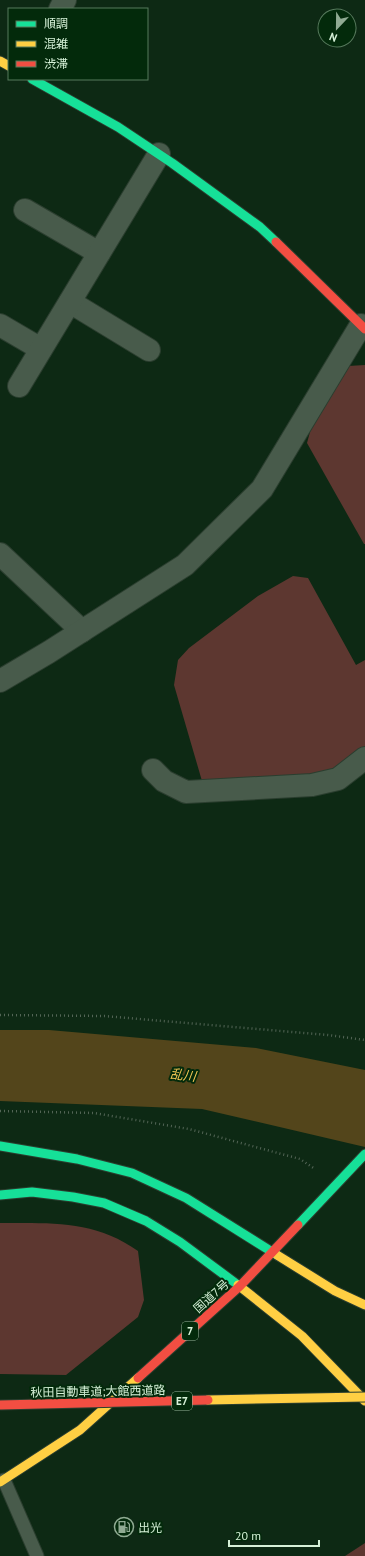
<svg xmlns="http://www.w3.org/2000/svg" width="365" height="1556" viewBox="0 0 365 1556" font-family="'PT Sans','Noto Sans JP',sans-serif">
  <style>
    .green { fill: #5d3730 }
    .water { fill: #53451b }
    .lines { fill: none; stroke-linecap: round; stroke-linejoin: round }
    .lane-casing { stroke: #2b3e2f; stroke-width: 15 }
    .street-casing { stroke: #2b3e2f; stroke-width: 24 }
    .fast-casing { stroke: #2b3e2f; stroke-width: 11 }
    .slow-casing { stroke: #2b3e2f; stroke-width: 11 }
    .jam-casing { stroke: #2b3e2f; stroke-width: 11 }
    .path { stroke: #536556; stroke-width: 2.5; stroke-dasharray: 1 3; stroke-linecap: butt }
    .lane { stroke: #485b4b; stroke-width: 13 }
    .street { stroke: #485b4b; stroke-width: 22 }
    .fast { stroke: #16e098; stroke-width: 9 }
    .slow { stroke: #ffcf43; stroke-width: 9 }
    .jam { stroke: #f24e42; stroke-width: 9 }
    .slow-bridge-casing { stroke: #2b3e2f; stroke-width: 11; stroke-linecap: butt }
    .jam-bridge-casing { stroke: #2b3e2f; stroke-width: 11; stroke-linecap: butt }
    .slow-bridge { stroke: #ffcf43; stroke-width: 9 }
    .jam-bridge { stroke: #f24e42; stroke-width: 9 }
    .labels { text-anchor: middle; dominant-baseline: central; stroke-width: 4; stroke-linejoin: round; paint-order: stroke }
    .shield { fill: #032a0b; stroke: #97b59a; stroke-width: 1 }
    .shield-label { font-size: 11px; font-weight: bold; fill: #d6f1d8 }
    .street-label { font-size: 12px; fill: #d6f1d8; stroke: #032a0b }
    .poi-label { font-size: 12px; fill: #d6f1d8; stroke: #032a0b; text-anchor: start }
    .water-label { font-size: 13px; font-style: italic; fill: #f6c956; stroke: #032a0b }
  </style>
  <rect width="100%" height="100%" fill="#0d2914"/>
  <g class="green">
    <polygon points="365,365 365,544 364,544 307,443 313,421 348,366"/>
    <polygon points="293,576 308,578 356,665 365,660 365,748 325,775 202,781 174,685 178,660 189,648 258,596"/>
    <path d="M0,1223C50,1223 95,1220 138,1251L144,1300L138,1317L66,1375L0,1374Z"/>
    <polygon points="365,1543 365,1556 345,1556"/>
  </g>
  <polygon class="water" points="0,1030 49,1030 256,1048 365,1070 365,1147 202,1109 0,1101"/>
  <g class="lines">
    <g class="lane-casing">
      <polyline id="lane" points="4,1480 37,1556"/>
    </g>
    <g class="street-casing">
      <g id="street">
        <polyline points="60,9 65,0"/>
        <polyline points="25,210 99,253"/>
        <polyline points="70,302 149,350"/>
        <polyline points="0,325 41,349"/>
        <polyline points="19,386 159,154"/>
        <polyline points="0,554 82,631"/>
        <polyline points="0,681 49,652 185,565 262,489 361,325"/>
        <polyline points="153,770 164,781 186,792 312,785 338,779 365,758"/>
      </g>
    </g>
    <g class="fast-casing">
      <g id="fast">
        <polyline points="32,79 118,127 172,163 260,227 276,242"/>
        <polyline points="0,1146 77,1159 132,1173 186,1198 277,1255"/>
        <polyline points="0,1195 32,1192 73,1197 104,1203 146,1221 180,1242 238,1285"/>
        <polyline points="298,1225 365,1154"/>
      </g>
    </g>
    <g class="slow-casing">
      <g id="slow">
        <polyline points="0,61 9,66"/>
        <polyline points="277,1255 335,1291 365,1305"/>
        <polyline points="238,1285 302,1336 365,1401"/>
        <polyline points="0,1482 80,1430 138,1378"/>
      </g>
    </g>
    <g class="jam-casing">
      <g id="jam">
        <polyline points="276,242 365,329"/>
        <polyline points="138,1378 240,1286 298,1225"/>
      </g>
    </g>
    <g class="path">
      <polyline points="0,1015 104,1016 328,1035 365,1040"/>
      <polyline points="0,1111 94,1113 189,1129 300,1159 315,1169"/>
    </g>
    <use href="#lane" class="lane"/>
    <use href="#street" class="street"/>
    <use href="#fast" class="fast"/>
    <use href="#slow" class="slow"/>
    <use href="#jam" class="jam"/>
    <g class="slow-bridge-casing">
      <polyline id="slow-bridge" points="208,1400 365,1397"/>
    </g>
    <g class="jam-bridge-casing">
      <polyline id="jam-bridge" points="0,1405 208,1400"/>
    </g>
    <use href="#slow-bridge" class="slow-bridge"/>
    <use href="#jam-bridge" class="jam-bridge"/>
  </g>
  <defs>
    <g id="fuel-ring" transform="scale(1)"><circle r="9.5" fill="#032a0b" stroke="#90ab93" stroke-width="1.5"/><path d="M-5.5-6h7V0h2V4h1.3V-2.5L3-4.5l.8-.8L6-3V5H2.5V1h-1V6h-7ZM-4.2-4.7v3.2H.2V-4.7Z" fill="#90ab93"/></g>
  </defs>
  <g fill-rule="evenodd">
    <use href="#fuel-ring" x="124" y="1527"/>
  </g>
  <g class="labels">
    <g class="shield">
      <rect x="182" y="1322" width="16" height="18" rx="3"/>
      <rect x="172" y="1392" width="20" height="18" rx="3"/>
    </g>
    <g class="shield-label">
      <text x="190" y="1331">7</text>
      <text x="182" y="1401">E7</text>
    </g>
    <g class="street-label">
      <text transform="translate(211 1296) rotate(-42)">国道7号</text>
      <text transform="translate(98 1391) rotate(-1)">秋田自動車道;大館西道路</text>
    </g>
    <g class="poi-label">
      <text x="138" y="1527">出光</text>
    </g>
    <g class="water-label">
      <text transform="translate(183 1075) rotate(7)">乱川</text>
    </g>
  </g>
  <rect x="8" y="8" width="140" height="72" fill="#032a0b" stroke="#577a5d"/>
  <rect x="16" y="21" width="20" height="6" fill="#16e098" stroke="#577a5d"/>
  <text x="44" y="28" font-size="12" fill="#d6f1d8">順調</text>
  <rect x="16" y="41" width="20" height="6" fill="#ffcf43" stroke="#577a5d"/>
  <text x="44" y="48" font-size="12" fill="#d6f1d8">混雑</text>
  <rect x="16" y="61" width="20" height="6" fill="#f24e42" stroke="#577a5d"/>
  <text x="44" y="68" font-size="12" fill="#d6f1d8">渋滞</text>
  <g transform="translate(337 28) rotate(202)"><circle r="19" fill="#032a0b" stroke="#577a5d"/>
  <path d="M0-3L7 15L0 10L-7 15Z" fill="#90ab93"/>
  <text y="-6" font-size="11" font-weight="bold" text-anchor="middle" fill="#d6f1d8">N</text>
  </g>
  <path d="M229 1540v6h90v-6" fill="none" stroke="#d6f1d8" stroke-width="2"/>
  <text x="235" y="1540" font-size="12" fill="#d6f1d8" stroke="#032a0b" stroke-width="3" paint-order="stroke">20 m</text>
</svg>
